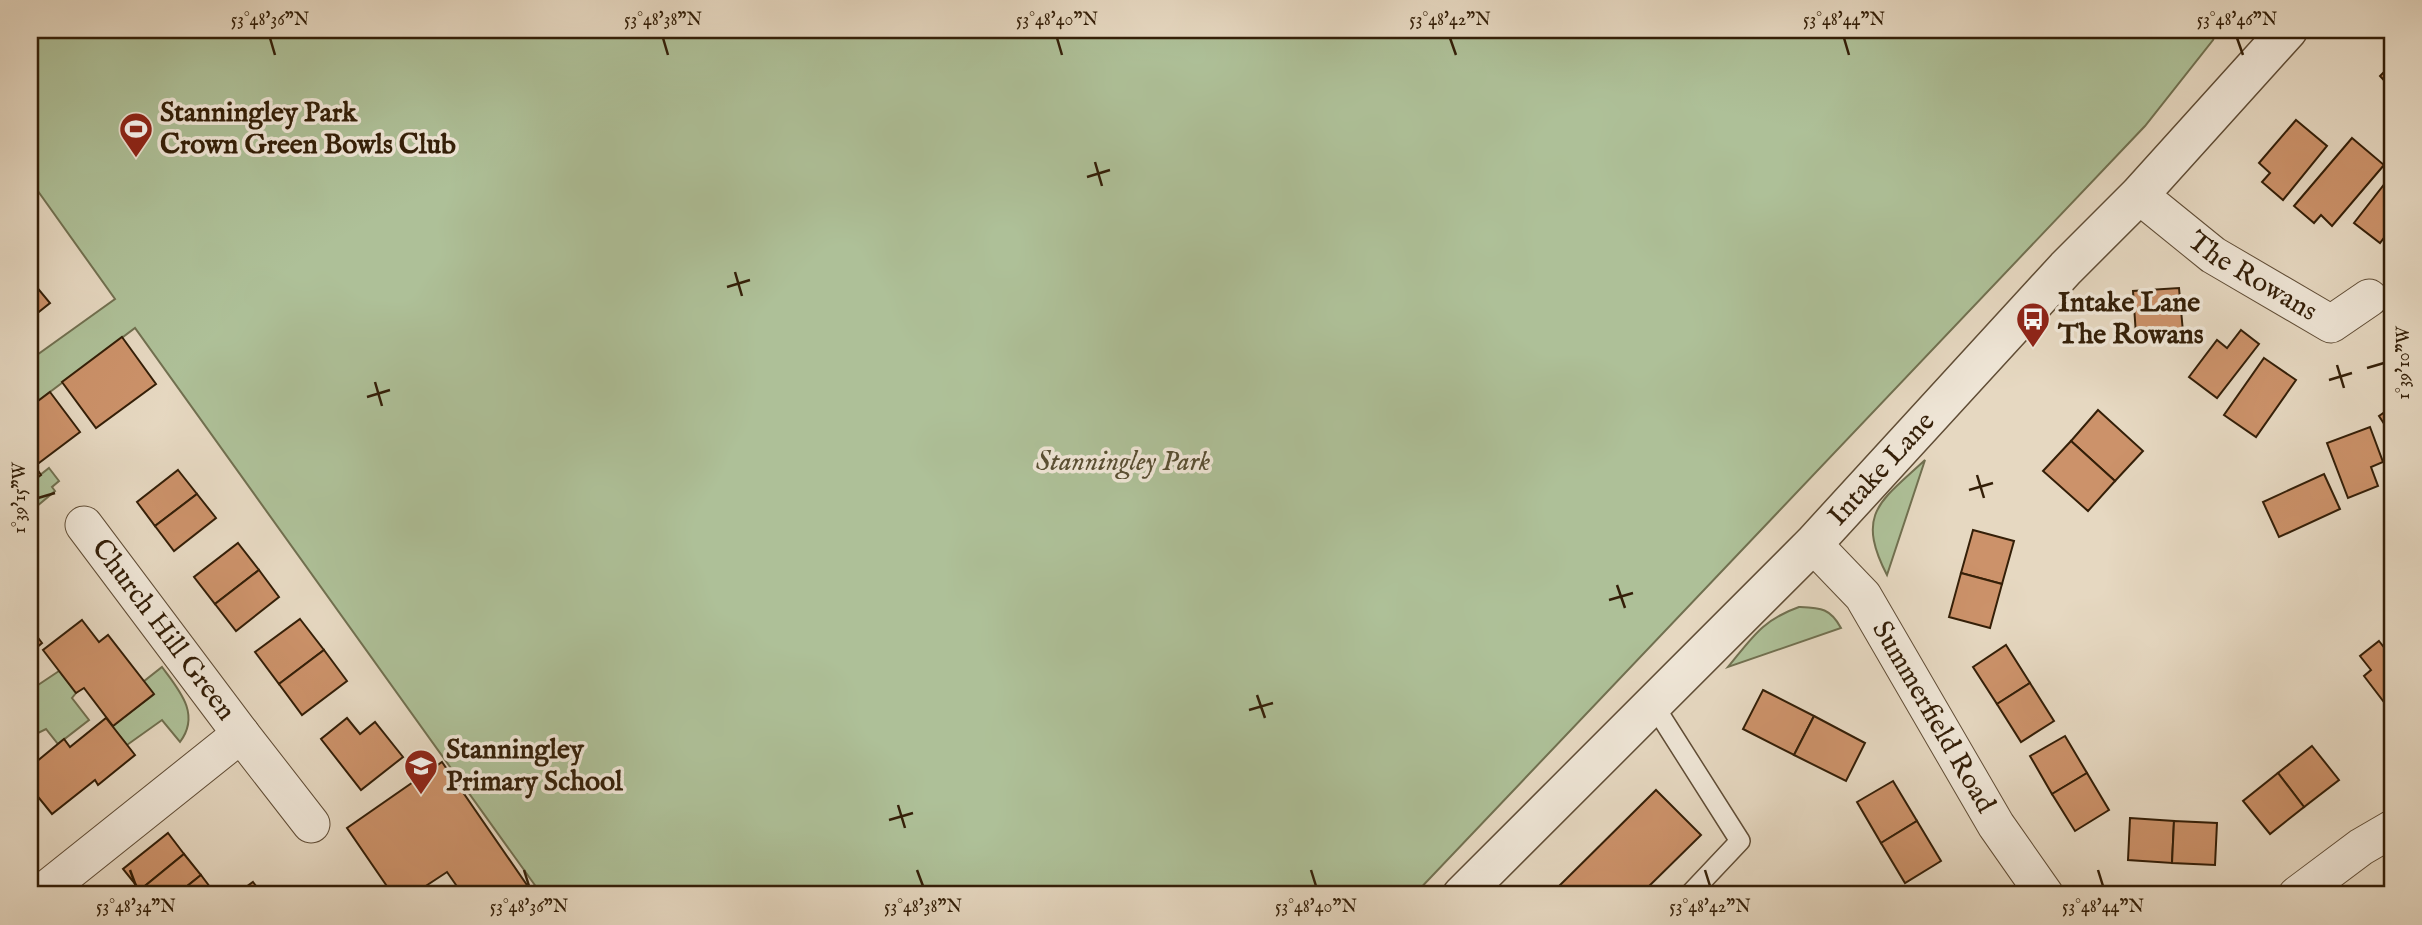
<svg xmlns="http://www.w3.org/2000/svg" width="2422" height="925" viewBox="0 0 2422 925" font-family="'IM FELL English',serif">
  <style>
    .green { fill: #aec098; stroke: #717050; stroke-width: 2 }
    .building { fill: #cc926a; stroke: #341f08; stroke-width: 2 }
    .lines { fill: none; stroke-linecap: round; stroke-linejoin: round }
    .service-casing { stroke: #604d36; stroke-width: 22 }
    .minor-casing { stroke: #604d36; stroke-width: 39 }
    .tertiary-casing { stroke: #604d36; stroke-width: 41 }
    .service { stroke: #efe6d7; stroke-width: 19 }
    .minor { stroke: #efe6d7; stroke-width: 37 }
    .tertiary { stroke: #efe6d7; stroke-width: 38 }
    .ticks { fill: none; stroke: #341f08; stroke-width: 2.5 }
    .labels { text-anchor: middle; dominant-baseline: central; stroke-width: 7; stroke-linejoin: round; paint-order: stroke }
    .poi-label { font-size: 28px; font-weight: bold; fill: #341f08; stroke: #efe6d7; text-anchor: start }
    .street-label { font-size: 28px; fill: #341f08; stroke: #efe6d7 }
    .park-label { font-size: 28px; font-style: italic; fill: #594f33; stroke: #efe6d7 }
    .neatline { fill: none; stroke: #341f08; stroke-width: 2.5 }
    .ticks-label { font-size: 18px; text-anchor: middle; fill: #341f08 }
  </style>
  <rect width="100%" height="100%" fill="#e6d8c1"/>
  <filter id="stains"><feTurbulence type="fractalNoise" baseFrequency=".00286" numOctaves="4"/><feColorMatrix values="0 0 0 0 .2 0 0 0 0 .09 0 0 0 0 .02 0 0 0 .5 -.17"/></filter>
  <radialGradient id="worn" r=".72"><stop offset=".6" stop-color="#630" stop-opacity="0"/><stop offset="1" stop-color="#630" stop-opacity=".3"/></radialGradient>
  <g class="green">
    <polygon points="30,30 2217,30 2213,40 2145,126 1414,895 542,895 135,328 30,407 30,360 115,299 30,180"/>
    <path d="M1925,460L1887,575C1855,513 1881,501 1925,460Z"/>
    <polygon points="49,468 59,481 52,487 55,491 30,512 30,483"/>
    <path d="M1799,607C1821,608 1830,608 1841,628L1728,667C1752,638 1762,620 1799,607Z"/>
    <path d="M162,667C179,690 201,714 180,742L162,720L127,745L112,726L153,695L143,682Z"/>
    <polygon points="59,671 76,693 72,698 89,720 58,744 46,729 30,737 30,682 35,687"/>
  </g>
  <g class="building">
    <polygon points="2392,64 2392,89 2380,76"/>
    <polygon points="2296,120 2327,146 2283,200 2262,182 2270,173 2259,163"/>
    <polygon points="2352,138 2384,165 2332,226 2321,215 2314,223 2294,206"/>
    <polygon points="2386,182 2392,187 2392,227 2380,243 2354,223"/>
    <polygon points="30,279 50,303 30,319"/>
    <polygon points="2179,288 2183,332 2136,335 2133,291"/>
    <polygon points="2241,330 2259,344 2217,398 2189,377 2217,340 2227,348"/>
    <polygon points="122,337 156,384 96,428 62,382"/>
    <polygon points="2264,358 2296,380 2256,437 2224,415"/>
    <polygon points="50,392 80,432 35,466 41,475 30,483 30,407"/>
    <polygon points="2392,407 2392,436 2379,416"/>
    <polygon points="2098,410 2143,451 2115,481 2071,441"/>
    <polygon points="2370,427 2383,462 2371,467 2378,486 2348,498 2327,443"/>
    <polygon points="2071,441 2115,481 2088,511 2043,471"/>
    <polygon points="178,470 197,494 155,526 137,502"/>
    <polygon points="2324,474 2340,509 2279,537 2263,502"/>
    <polygon points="197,494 216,518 174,551 155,526"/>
    <polygon points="1973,530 2014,541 2002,584 1961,573"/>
    <polygon points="238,543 259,570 215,604 194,577"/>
    <polygon points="259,570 279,597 236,631 215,604"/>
    <polygon points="1961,573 2002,584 1990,628 1949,617"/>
    <polygon points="300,619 324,650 279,684 255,652"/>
    <polygon points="82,620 99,642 108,635 154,694 113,726 84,688 76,693 43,650"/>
    <polygon points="30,627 42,643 30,653"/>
    <polygon points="2379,641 2390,655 2392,654 2392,708 2390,710 2364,676 2371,670 2360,656"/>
    <polygon points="2006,645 2030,683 1997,704 1973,667"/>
    <polygon points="324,650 347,681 302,715 279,684"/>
    <polygon points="2030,683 2054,721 2021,742 1997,704"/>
    <polygon points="1763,690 1814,716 1794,755 1743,729"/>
    <polygon points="1814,716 1865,743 1846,781 1794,755"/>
    <polygon points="106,718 135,755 98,785 95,780 52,814 30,787 30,767 64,739 70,747"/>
    <polygon points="347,718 360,734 375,722 403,757 361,790 321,739"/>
    <polygon points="2065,736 2087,773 2052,794 2030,756"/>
    <polygon points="2312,746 2339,780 2304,807 2278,773"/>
    <polygon points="442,762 529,888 519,895 463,895 447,872 412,895 393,895 347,828"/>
    <polygon points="2087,773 2109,810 2075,831 2052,794"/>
    <polygon points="2278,773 2304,807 2270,834 2243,801"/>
    <polygon points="1893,781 1917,821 1881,843 1857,802"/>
    <polygon points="1656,790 1701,835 1640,895 1550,895"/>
    <polygon points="2130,818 2174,821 2172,863 2128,860"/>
    <polygon points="1917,821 1941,861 1905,883 1881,843"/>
    <polygon points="2174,821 2217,823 2215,865 2172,863"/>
    <polygon points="168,833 184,854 140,890 123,869"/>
    <polygon points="184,854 201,875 176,895 144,895 140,890"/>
    <polygon points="201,875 216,895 176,895"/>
    <polygon points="253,882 263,895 235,895"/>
  </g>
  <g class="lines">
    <g class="service-casing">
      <polyline id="service" points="1653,704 1740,841 1689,895"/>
    </g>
    <g class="minor-casing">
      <g id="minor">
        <path id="s1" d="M2139,195L2213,255L2331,324L2369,298"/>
        <path id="s2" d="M1813,544L1863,596L1996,825L2045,895"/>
        <polyline points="241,734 311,824"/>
        <polyline points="47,889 241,734 84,525"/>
        <polyline points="2297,895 2361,847 2392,829"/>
      </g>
    </g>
    <g class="tertiary-casing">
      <g id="tertiary">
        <path id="s3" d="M1462,895L1813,544L2066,268L2139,195L2288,30"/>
      </g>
    </g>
    <use href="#service" class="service"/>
    <use href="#minor" class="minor"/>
    <use href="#tertiary" class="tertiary"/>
  </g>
  <path class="ticks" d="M270,38L275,55M663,38L668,55M1057,38L1062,55M1450,38L1456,55M1844,38L1849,55M2237,38L2243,55M1095,162L1102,186M1087,177L1110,170M735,272L742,296M727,287L750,280M2337,365L2344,388M2367,368L2384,363M2329,380L2352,373M375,382L382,406M367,397L390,390M1977,475L1984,498M1969,490L1993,483M38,498L55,493M1617,585L1625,608M1609,600L1633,593M1257,695L1265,718M1249,710L1273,703M898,805L905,828M889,820L913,813M130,870L136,886M524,870L529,886M917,870L923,886M1311,870L1316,886M1705,870L1710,886M2098,870L2103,886"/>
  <defs>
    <g id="stadium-pin" transform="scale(1.75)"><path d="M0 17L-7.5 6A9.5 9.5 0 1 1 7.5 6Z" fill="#8f2418" stroke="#efe6d7"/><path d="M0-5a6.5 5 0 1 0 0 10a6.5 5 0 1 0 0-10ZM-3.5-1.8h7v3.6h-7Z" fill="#fff"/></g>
    <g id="bus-pin" transform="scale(1.75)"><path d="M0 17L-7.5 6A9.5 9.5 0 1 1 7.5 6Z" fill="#8f2418" stroke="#efe6d7"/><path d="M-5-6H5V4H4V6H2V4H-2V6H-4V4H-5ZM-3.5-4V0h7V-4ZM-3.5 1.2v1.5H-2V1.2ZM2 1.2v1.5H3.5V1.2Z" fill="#fff"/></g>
    <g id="school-pin" transform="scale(1.75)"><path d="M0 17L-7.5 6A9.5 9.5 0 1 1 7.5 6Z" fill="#8f2418" stroke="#efe6d7"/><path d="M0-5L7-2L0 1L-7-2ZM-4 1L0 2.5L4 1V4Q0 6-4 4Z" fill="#fff"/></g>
  </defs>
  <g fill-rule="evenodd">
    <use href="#stadium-pin" x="136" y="129"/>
    <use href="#bus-pin" x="2033" y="319"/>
    <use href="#school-pin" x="421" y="766"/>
  </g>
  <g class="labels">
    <g class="poi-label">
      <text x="160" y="113">Stanningley Park<tspan x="160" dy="32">Crown Green Bowls Club</tspan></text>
      <text x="2058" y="303">Intake Lane<tspan x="2058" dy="32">The Rowans</tspan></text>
      <text x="446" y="750">Stanningley<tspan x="446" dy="32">Primary School</tspan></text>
    </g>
    <g class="street-label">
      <text stroke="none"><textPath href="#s1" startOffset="140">The Rowans</textPath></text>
      <text stroke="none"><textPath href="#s3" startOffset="598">Intake Lane</textPath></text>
      <text transform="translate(163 630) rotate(53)">Church Hill Green</text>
      <text stroke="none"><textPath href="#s2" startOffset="212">Summerfield Road</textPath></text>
    </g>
    <g class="park-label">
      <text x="1123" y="462">Stanningley Park</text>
    </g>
  </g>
  <rect width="2422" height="925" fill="none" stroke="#e6d8c1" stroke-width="77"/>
  <rect x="38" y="38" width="2346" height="848" class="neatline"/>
  <g class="ticks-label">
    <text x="270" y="25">53°48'36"N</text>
    <text x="663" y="25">53°48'38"N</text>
    <text x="1057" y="25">53°48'40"N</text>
    <text x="1450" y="25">53°48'42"N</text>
    <text x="1844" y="25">53°48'44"N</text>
    <text x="2237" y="25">53°48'46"N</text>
    <text transform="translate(2403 363) rotate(-90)" y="6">1°39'10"W</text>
    <text transform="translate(19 498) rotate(-90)" y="6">1°39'15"W</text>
    <text x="136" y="912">53°48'34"N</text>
    <text x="529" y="912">53°48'36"N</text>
    <text x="923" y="912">53°48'38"N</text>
    <text x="1316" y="912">53°48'40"N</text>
    <text x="1710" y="912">53°48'42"N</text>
    <text x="2103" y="912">53°48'44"N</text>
  </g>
  <rect width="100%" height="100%" filter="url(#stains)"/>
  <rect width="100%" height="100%" fill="url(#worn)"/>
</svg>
